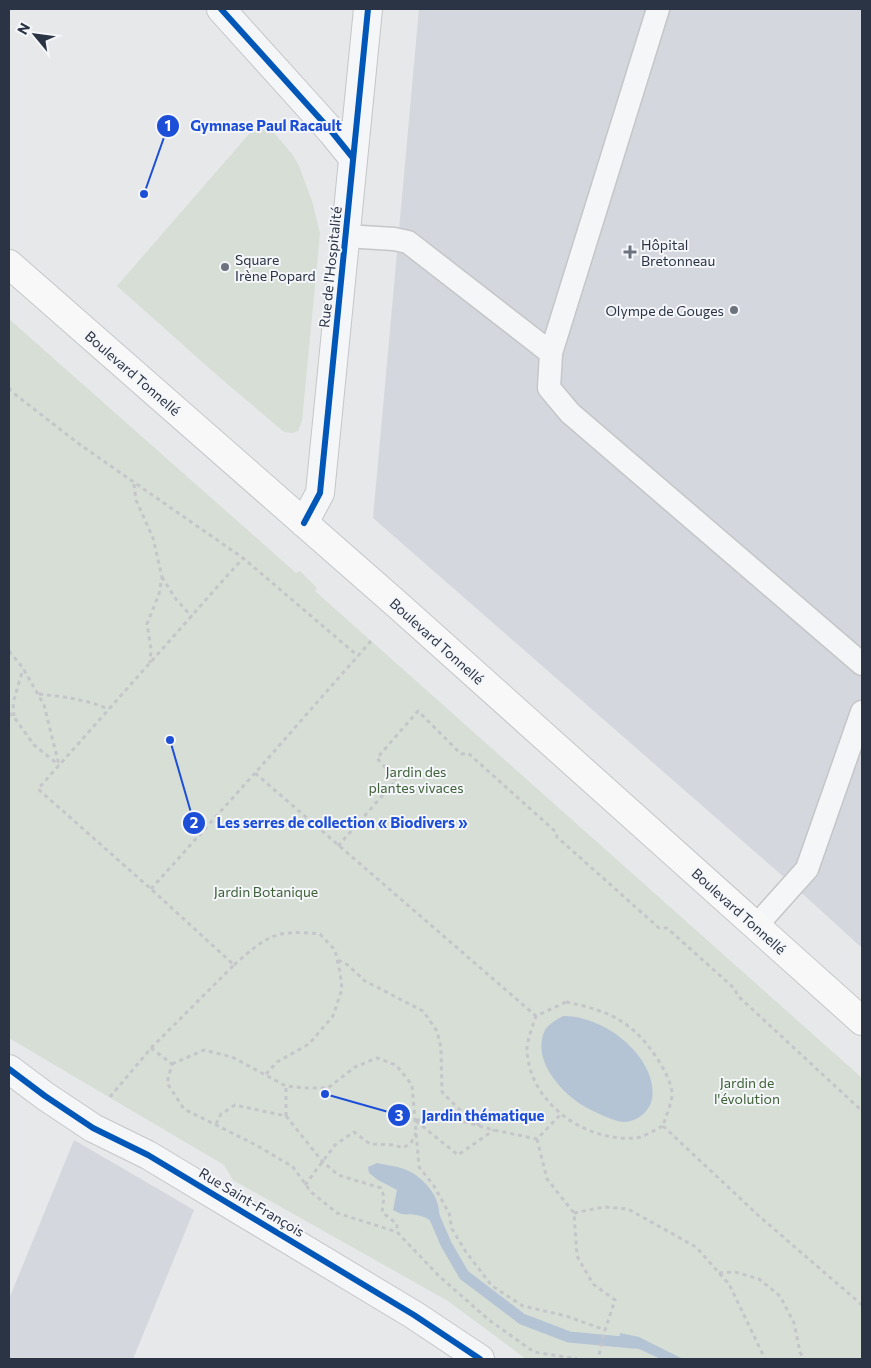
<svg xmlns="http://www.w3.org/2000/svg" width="871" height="1368" viewBox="0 0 871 1368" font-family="Commissioner,sans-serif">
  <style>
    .built { fill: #d4d7dd }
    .green { fill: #d6ded6 }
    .water { fill: #b4c4d5 }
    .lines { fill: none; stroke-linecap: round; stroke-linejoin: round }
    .stream { stroke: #b4c4d5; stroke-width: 11 }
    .service-casing { stroke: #c4c6c8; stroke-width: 25 }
    .minor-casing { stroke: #c4c6c8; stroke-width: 30 }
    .tertiary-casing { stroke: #c4c6c8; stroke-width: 30 }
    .secondary-casing { stroke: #c4c6c8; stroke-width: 30 }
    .path { stroke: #c5c6ca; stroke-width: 3; stroke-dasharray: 4 4; stroke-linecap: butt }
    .service { stroke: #f5f6f7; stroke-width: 22 }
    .minor { stroke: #f5f6f7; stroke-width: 28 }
    .tertiary { stroke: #f5f6f7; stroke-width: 28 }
    .secondary { stroke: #f8f8f8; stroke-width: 28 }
    .cycleway-casing { stroke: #f4f6f9; stroke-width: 9 }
    .cycleway { stroke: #0057b8; stroke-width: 6 }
    .poi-dot { fill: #6c737f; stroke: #f4f6f9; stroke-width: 2 }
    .labels { text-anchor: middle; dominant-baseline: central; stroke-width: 4; stroke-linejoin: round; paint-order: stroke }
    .poi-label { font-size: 14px; fill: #2b3445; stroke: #f4f6f9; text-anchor: start }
    .street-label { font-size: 14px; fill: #2b3445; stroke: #f4f6f9 }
    .park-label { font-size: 14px; fill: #3f6138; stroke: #f4f6f9 }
    .leader { fill: none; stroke: #1d4ed8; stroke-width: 2 }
    .callout-dot { fill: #1d4ed8; stroke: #f4f6f9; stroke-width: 2 }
    .mark-label { font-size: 15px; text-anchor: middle; font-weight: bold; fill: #fff }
    .callout-label { font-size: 15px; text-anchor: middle; font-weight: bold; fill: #1d4ed8; stroke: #f4f6f9; stroke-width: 4; stroke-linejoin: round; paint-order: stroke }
  </style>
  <rect width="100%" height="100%" fill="#e6e8ea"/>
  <g class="built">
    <polygon points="419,9 862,9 862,948 793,885 373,518"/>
    <polygon points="74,1140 194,1210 133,1359 9,1359 9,1299"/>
  </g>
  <g class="green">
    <polygon points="262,119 292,154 299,166 312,201 320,233 302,421 298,431 292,433 284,432 218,376 117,286"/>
    <polygon points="9,319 296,573 300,571 317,588 315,591 862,1078 862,1359 526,1359 448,1301 233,1180 224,1165 9,1038"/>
  </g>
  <g class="water">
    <path d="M563,1016C599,1015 646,1048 652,1085C653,1095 653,1102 647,1110C642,1117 632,1122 624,1122C619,1122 612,1119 606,1117C596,1112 585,1108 576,1101C556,1086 532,1057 545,1030C549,1024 556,1020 563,1016Z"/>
    <path d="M377,1163C385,1165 396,1166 404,1169C426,1177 445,1202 438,1225C431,1221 425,1216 416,1215C404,1213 405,1217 393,1210L397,1190L378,1180L369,1173L368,1167Z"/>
    <polygon points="620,1333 639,1337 683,1359 661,1359 639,1349 619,1346"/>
  </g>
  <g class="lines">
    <polyline class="stream" points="430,1213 434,1216 446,1244 464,1275 522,1319 569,1337 633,1343"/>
    <g class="service-casing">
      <g id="service">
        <polyline points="658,9 551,353 549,388 570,413 862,664"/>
        <polyline points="345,236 394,239 408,242 551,353"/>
        <polyline points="756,926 807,869 862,712"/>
      </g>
    </g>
    <g class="minor-casing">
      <g id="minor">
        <polyline points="221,9 332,132 353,158"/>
        <polyline points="304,523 320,493 368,9"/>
      </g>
    </g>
    <g class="tertiary-casing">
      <polyline id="tertiary" points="9,1069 45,1096 93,1128 148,1155 414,1315 480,1359"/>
    </g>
    <g class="secondary-casing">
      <polyline id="secondary" points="9,264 400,607 862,1021"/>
    </g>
    <g class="path">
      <polyline points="9,388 12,392 79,444 243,558 358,656"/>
      <polyline points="134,484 136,500 153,538 162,577 159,594 147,624 151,649 150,663"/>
      <polyline points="162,577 175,598 192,617"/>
      <polyline points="371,641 255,773 536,1016"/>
      <polyline points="9,651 23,668 44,705 59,765"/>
      <path d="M39,694C66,697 83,699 109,709"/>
      <polyline points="9,713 14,717 34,745 59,765"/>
      <polyline points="14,716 13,703 23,669"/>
      <polyline points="338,846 396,780 377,758 418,711 461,754 468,753 556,832 557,837 659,928 667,928 735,989 737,995 862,1111"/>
      <polyline points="151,889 255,773"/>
      <polyline points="338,960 348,965 365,981 423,1011 437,1031 441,1048 442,1092 462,1112 482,1127"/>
      <path d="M234,965C267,936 275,929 320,934L335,950L340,972L342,989L333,1016L309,1044L277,1062L265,1075"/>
      <path d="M566,1002C609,1011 631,1020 657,1058C663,1068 671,1081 672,1093C673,1100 665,1118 663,1126C654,1130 643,1138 635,1138C584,1142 529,1102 527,1050C527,1039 533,1026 536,1016Z"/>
      <polyline points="151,1048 172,1064 167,1083 184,1109 256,1145 293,1167 311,1192 337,1213 397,1232 439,1276 489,1320 534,1352 577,1359"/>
      <polyline points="172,1064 204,1050 232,1057 286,1086 307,1088 328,1088 355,1067 377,1058 396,1065 412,1085 419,1167 434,1186 449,1213 452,1229 466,1252 492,1286 523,1306 566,1316 605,1330"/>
      <polyline points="110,1097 151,1048 234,965 151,889 38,789 243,558"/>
      <polyline points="286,1116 286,1086"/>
      <polyline points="416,1120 454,1119 494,1130 537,1139 561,1114"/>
      <polyline points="416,1121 458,1155 494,1130"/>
      <polyline points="216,1124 221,1114 235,1105 286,1116 322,1161 338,1175 381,1188 384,1197 382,1212 397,1224 397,1232"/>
      <polyline points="663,1126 759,1216 862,1305"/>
      <polyline points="537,1139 547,1179 574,1213 577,1256 593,1284 615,1300 605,1330 598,1359"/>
      <polyline points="305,1185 335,1145 354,1132 370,1144 394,1145 403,1148 411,1143 416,1133"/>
      <polyline points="574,1213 604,1207 628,1209 696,1247 729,1284 765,1359"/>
      <polyline points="719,1273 735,1272 759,1279 780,1296 794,1323 800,1352 804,1359"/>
    </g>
    <use href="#service" class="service"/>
    <use href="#minor" class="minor"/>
    <use href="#tertiary" class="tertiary"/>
    <use href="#secondary" class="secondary"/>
    <g class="cycleway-casing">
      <g id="cycleway">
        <polyline points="221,9 332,132 353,158"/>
        <polyline points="304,523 320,493 368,9"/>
        <polyline points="9,1069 45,1096 93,1128 148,1155 414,1315 480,1359"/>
      </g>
    </g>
    <use href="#cycleway" class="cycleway"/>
  </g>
  <g class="poi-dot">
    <path d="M627.5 244.5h5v5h5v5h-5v5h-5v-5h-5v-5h5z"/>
    <circle cx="225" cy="267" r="5"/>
    <circle cx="734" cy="310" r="5"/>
  </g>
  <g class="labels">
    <g class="poi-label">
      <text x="641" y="244">Hôpital<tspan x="641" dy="16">Bretonneau</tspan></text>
      <text x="235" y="259">Square<tspan x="235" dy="16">Irène Popard</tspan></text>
      <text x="724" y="310" text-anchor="end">Olympe de Gouges</text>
    </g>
    <g class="street-label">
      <text transform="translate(330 267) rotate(-84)">Rue de l'Hospitalité</text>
      <text transform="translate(133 373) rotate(41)">Boulevard Tonnellé</text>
      <text transform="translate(437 641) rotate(42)">Boulevard Tonnellé</text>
      <text transform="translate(739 911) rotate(42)">Boulevard Tonnellé</text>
      <text transform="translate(252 1202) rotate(31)">Rue Saint-François</text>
    </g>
    <g class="park-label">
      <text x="416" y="771">Jardin des<tspan x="416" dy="16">plantes vivaces</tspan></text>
      <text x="266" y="891">Jardin Botanique</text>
      <text x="747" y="1082">Jardin de<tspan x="747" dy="16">l'évolution</tspan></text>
    </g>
  </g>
  <path class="leader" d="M144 194L168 126M170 740L194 823M325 1094L399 1115"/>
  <g class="callout-dot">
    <circle cx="144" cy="194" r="5"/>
    <circle cx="170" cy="740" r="5"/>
    <circle cx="325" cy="1094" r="5"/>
    <circle cx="168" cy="126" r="12"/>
    <circle cx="194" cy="823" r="12"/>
    <circle cx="399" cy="1115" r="12"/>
  </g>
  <g class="mark-label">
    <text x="168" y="131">1</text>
    <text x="194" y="828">2</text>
    <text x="399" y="1121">3</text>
  </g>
  <g class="callout-label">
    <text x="266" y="131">Gymnase Paul Racault</text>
    <text x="342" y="828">Les serres de collection « Biodivers »</text>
    <text x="483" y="1121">Jardin thématique</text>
  </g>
  <rect width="871" height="1368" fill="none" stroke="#2b3445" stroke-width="20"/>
  <g transform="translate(35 35) rotate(299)" stroke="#f4f6f9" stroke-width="4" paint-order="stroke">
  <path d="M0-4L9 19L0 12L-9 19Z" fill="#2b3445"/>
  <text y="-8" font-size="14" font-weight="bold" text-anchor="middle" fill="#2b3445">N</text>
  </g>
</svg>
